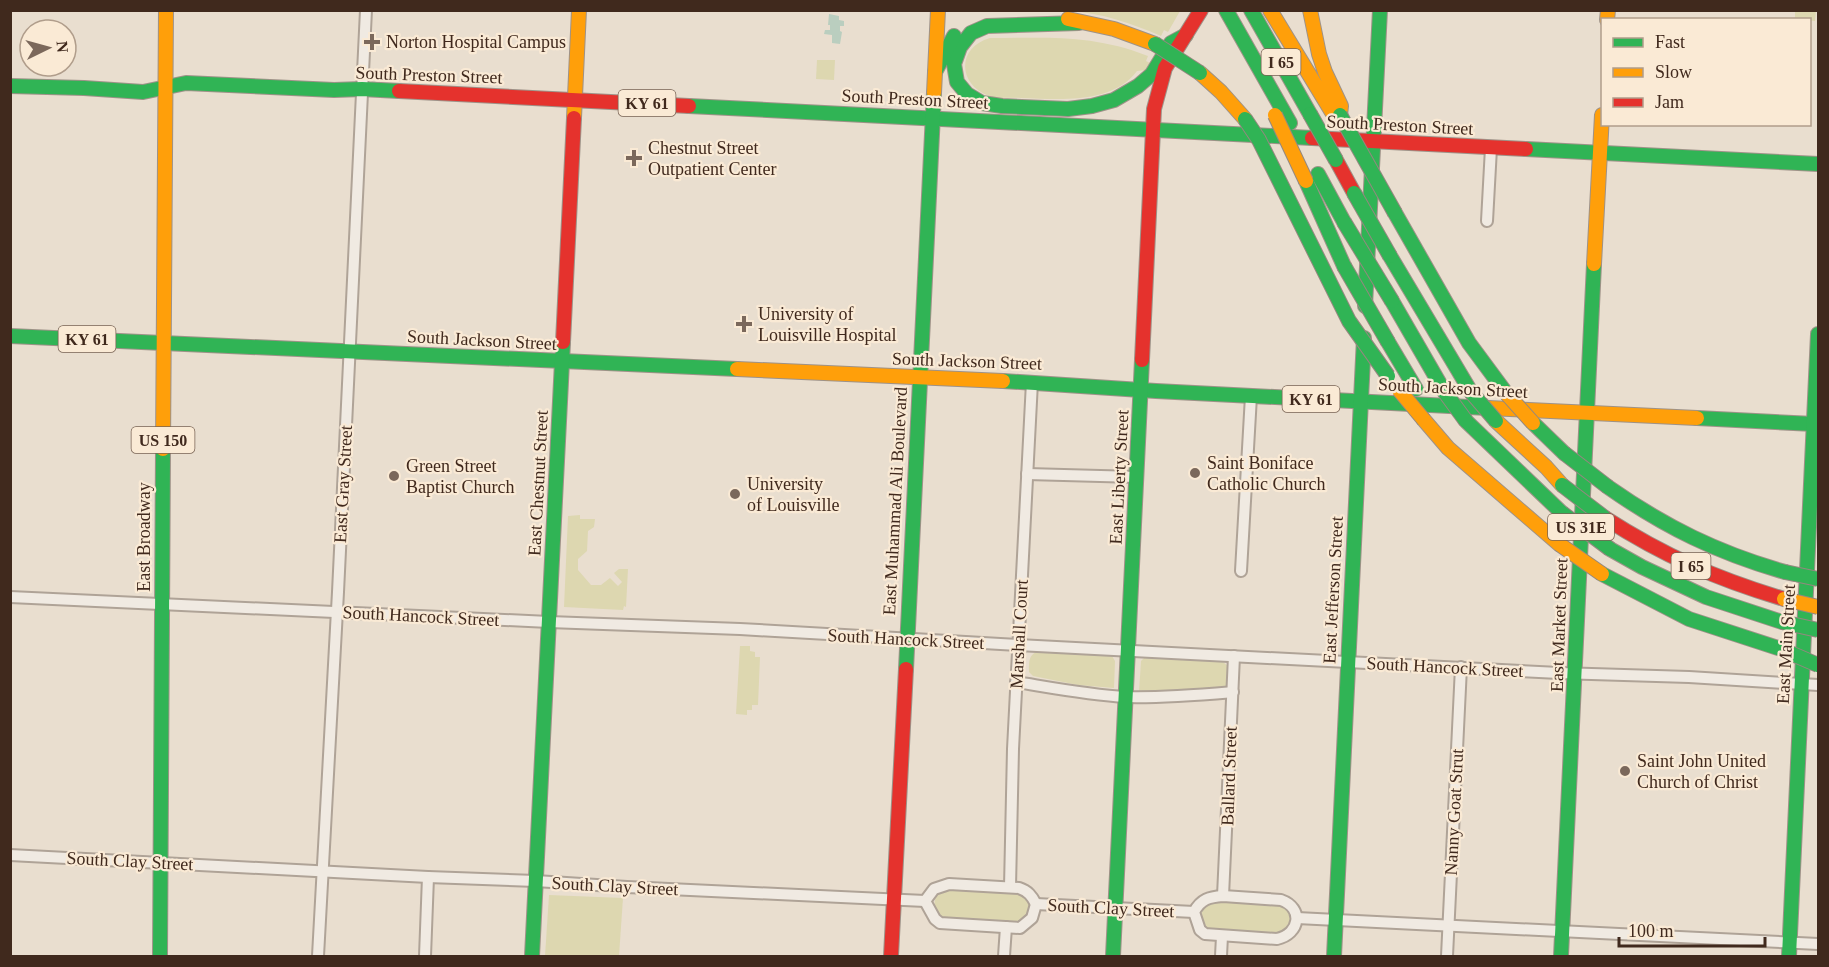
<svg xmlns="http://www.w3.org/2000/svg" width="1829" height="967" viewBox="0 0 1829 967" font-family="Georgia,serif">
  <style>
    .green { fill: #ddd7b0 }
    .water { fill: #bacebf }
    .lines { fill: none; stroke-linecap: round; stroke-linejoin: round }
    .street-casing { stroke: #afa397; stroke-width: 14 }
    .fast-casing { stroke: #9e9288; stroke-width: 16 }
    .slow-casing { stroke: #9e9288; stroke-width: 16 }
    .jam-casing { stroke: #9e9288; stroke-width: 16 }
    .street { stroke: #f0eae2; stroke-width: 10 }
    .fast { stroke: #30b455; stroke-width: 14 }
    .slow { stroke: #ff9f0a; stroke-width: 14 }
    .jam { stroke: #e5322d; stroke-width: 14 }
    .fast-bridge-casing { stroke: #94887f; stroke-width: 16; stroke-linecap: butt }
    .slow-bridge-casing { stroke: #94887f; stroke-width: 16; stroke-linecap: butt }
    .fast-bridge { stroke: #30b455; stroke-width: 14 }
    .slow-bridge { stroke: #ff9f0a; stroke-width: 14 }
    .poi-dot { fill: #7b685b; stroke: #faead5; stroke-width: 2 }
    .labels { text-anchor: middle; dominant-baseline: central; stroke-width: 4.5; stroke-linejoin: round; paint-order: stroke }
    .shield { fill: #faead5; stroke: #786354; stroke-width: 1.5 }
    .shield-label { font-size: 16px; font-weight: bold; fill: #40291d }
    .poi-label { font-size: 18px; fill: #40291d; stroke: #faead5; text-anchor: start }
    .street-label { font-size: 18px; fill: #40291d; stroke: #faead5 }
  </style>
  <rect width="100%" height="100%" fill="#e9decf"/>
  <g class="green">
    <path d="M1069,11H1180L1168,32L1164,30L1161,36C1131,23 1102,13 1069,11Z"/>
    <polygon points="1802,11 1816,11 1815,21 1795,19 1795,12 1802,12"/>
    <path d="M990,38C1048,38 1092,34 1148,56L1146,61L1154,65L1147,70L1137,71C1112,105 1058,99 1021,98C1012,97 998,99 989,96C957,84 957,47 990,38Z"/>
    <polygon points="817,60 835,60 834,80 816,79"/>
    <polygon points="580,515 580,519 595,519 594,527 588,531 587,551 578,559 578,570 591,585 601,585 610,578 618,586 622,582 614,573 619,569 628,569 626,607 624,606 623,610 564,607 568,516"/>
    <polygon points="740,646 750,646 750,651 755,652 755,657 760,657 758,705 752,705 752,710 747,710 747,715 736,714"/>
    <path d="M1036,652L1112,656L1115,661L1114,688L1078,685L1033,676L1029,672C1029,664 1028,656 1036,652Z"/>
    <polygon points="1145,657 1223,662 1229,667 1228,684 1223,688 1170,692 1139,692 1141,661"/>
    <path d="M947,888L1018,892C1034,899 1032,917 1016,922L944,918C932,914 933,901 938,892Z"/>
    <polygon points="549,895 623,898 619,956 545,956"/>
    <path d="M1214,901L1279,904C1288,908 1291,914 1290,924L1281,934L1207,930C1199,923 1200,913 1205,905Z"/>
  </g>
  <polygon class="water" points="829,14 839,16 839,20 844,21 844,26 840,26 840,31 842,32 840,44 832,43 832,35 824,34 825,30 830,30 830,25 828,25"/>
  <g class="lines">
    <g class="street-casing">
      <g id="street">
        <polyline points="1487,221 1491,148"/>
        <polyline points="1027,474 1137,477"/>
        <polyline points="1241,571 1251,396"/>
        <polyline points="10,597 549,622 740,629 1018,645 1559,673 1689,677 1818,685"/>
        <path d="M1016,682C1053,688 1089,695 1126,697C1162,698 1197,695 1233,692"/>
        <polyline points="10,855 428,877 536,881 627,887 925,901"/>
        <polyline points="1010,887 1013,749 1032,382"/>
        <path d="M1223,896L1281,900C1304,908 1300,934 1277,939L1205,934L1200,930L1194,912C1201,899 1209,897 1223,896Z"/>
        <polyline points="1223,896 1234,656"/>
        <polyline points="925,901 935,919 940,923 1020,928 1032,918 1036,904"/>
        <path d="M925,901L934,889L949,884L1019,888C1028,891 1032,896 1036,904"/>
        <polyline points="1036,904 1194,912"/>
        <polyline points="1297,918 1818,944"/>
        <polyline points="318,956 338,592 366,10"/>
        <polyline points="425,956 428,877"/>
        <polyline points="1004,956 1006,927"/>
        <polyline points="1221,956 1222,936"/>
        <polyline points="1447,956 1461,667"/>
      </g>
    </g>
    <g class="fast-casing">
      <g id="fast">
        <polyline points="1226,10 1290,123"/>
        <polyline points="1251,10 1310,114"/>
        <polyline points="1079,23 987,26 971,33 960,47 954,64 957,82 967,94 982,103 1002,106 1068,109 1092,106 1114,100 1138,86 1152,74 1171,43 1186,35"/>
        <polyline points="935,72 954,36"/>
        <polyline points="10,86 84,88 143,92 186,83 334,90 362,89 399,91"/>
        <polyline points="689,106 1312,138"/>
        <polyline points="1526,149 1818,164"/>
        <polyline points="1318,174 1344,222"/>
        <polyline points="1306,181 1344,266"/>
        <polyline points="1395,213 1469,343 1506,393"/>
        <polyline points="1390,256 1471,392"/>
        <polyline points="1392,301 1444,391"/>
        <polyline points="1365,306 1380,10"/>
        <polyline points="10,336 737,369"/>
        <polyline points="1388,342 1416,389"/>
        <polyline points="1003,381 1156,391 1488,408"/>
        <polyline points="1697,418 1814,424"/>
        <polyline points="1466,421 1562,513"/>
        <polyline points="1533,423 1564,453"/>
        <path d="M1608,487C1665,527 1718,553 1785,572"/>
        <polyline points="1610,549 1642,567 1706,597 1782,622"/>
        <polyline points="1602,574 1689,619 1781,649"/>
        <polyline points="906,669 934,93"/>
        <polyline points="160,956 163,449"/>
        <polyline points="532,956 563,342"/>
        <polyline points="1113,956 1142,360"/>
        <polyline points="1334,956 1364,338"/>
        <path d="M1561,956C1573,726 1581,495 1594,264"/>
        <polyline points="1789,956 1818,334"/>
      </g>
    </g>
    <g class="slow-casing">
      <g id="slow">
        <polyline points="1270,10 1332,112 1340,115 1341,106 1325,72 1319,54 1310,10"/>
        <polyline points="1068,19 1114,29 1155,44"/>
        <polyline points="1607,20 1608,10"/>
        <polyline points="1200,73 1221,92 1245,119"/>
        <polyline points="934,93 938,10"/>
        <polyline points="574,118 579,10"/>
        <polyline points="1594,264 1602,115"/>
        <polyline points="737,369 1003,381"/>
        <polyline points="1488,408 1697,418"/>
        <polyline points="1424,420 1448,448 1559,544"/>
        <polyline points="1496,421 1546,467 1562,485"/>
        <polyline points="163,449 166,10"/>
      </g>
    </g>
    <g class="jam-casing">
      <g id="jam">
        <polyline points="399,91 689,106"/>
        <polyline points="1312,138 1526,149"/>
        <polyline points="1336,160 1354,193"/>
        <polyline points="563,342 574,118"/>
        <polyline points="1142,360 1154,109 1165,68 1201,10"/>
        <path d="M1605,518C1664,556 1717,579 1784,599"/>
        <polyline points="891,956 906,669"/>
      </g>
    </g>
    <use href="#street" class="street"/>
    <use href="#fast" class="fast"/>
    <use href="#slow" class="slow"/>
    <use href="#jam" class="jam"/>
    <g class="fast-bridge-casing">
      <g id="fast-bridge">
        <polyline points="1155,44 1200,73"/>
        <polyline points="1310,114 1336,160"/>
        <polyline points="1340,115 1395,213"/>
        <polyline points="1245,119 1259,140 1349,321 1388,376"/>
        <polyline points="1354,193 1390,256"/>
        <polyline points="1344,222 1392,301"/>
        <polyline points="1344,266 1388,342"/>
        <polyline points="1444,391 1466,421"/>
        <polyline points="1471,392 1496,421"/>
        <polyline points="1564,453 1608,487"/>
        <polyline points="1562,485 1605,518"/>
        <polyline points="1562,513 1610,549"/>
        <polyline points="1785,572 1818,579"/>
        <polyline points="1782,622 1818,630"/>
        <polyline points="1781,649 1818,665"/>
      </g>
    </g>
    <g class="slow-bridge-casing">
      <g id="slow-bridge">
        <polyline points="1275,115 1306,181"/>
        <polyline points="1399,390 1424,420"/>
        <polyline points="1506,393 1533,423"/>
        <polyline points="1559,544 1602,574"/>
        <polyline points="1784,599 1818,607"/>
      </g>
    </g>
    <use href="#fast-bridge" class="fast-bridge"/>
    <use href="#slow-bridge" class="slow-bridge"/>
  </g>
  <g class="poi-dot">
    <path d="M369 33h6v6h6v6h-6v6h-6v-6h-6v-6h6z"/>
    <path d="M631 149h6v6h6v6h-6v6h-6v-6h-6v-6h6z"/>
    <path d="M741 315h6v6h6v6h-6v6h-6v-6h-6v-6h6z"/>
    <circle cx="1195" cy="473" r="6"/>
    <circle cx="394" cy="476" r="6"/>
    <circle cx="735" cy="494" r="6"/>
    <circle cx="1625" cy="771" r="6"/>
  </g>
  <g class="labels">
    <g class="shield">
      <rect x="1261.5" y="49" width="39" height="26" rx="4.5"/>
      <rect x="618.5" y="90" width="57" height="26" rx="4.5"/>
      <rect x="58.5" y="326" width="57" height="26" rx="4.5"/>
      <rect x="1282.5" y="386" width="57" height="26" rx="4.5"/>
      <rect x="131.5" y="427" width="63" height="26" rx="4.5"/>
      <rect x="1548" y="514" width="66" height="26" rx="4.5"/>
      <rect x="1671.5" y="553" width="39" height="26" rx="4.5"/>
    </g>
    <g class="shield-label">
      <text x="1281" y="62">I 65</text>
      <text x="647" y="103">KY 61</text>
      <text x="87" y="339">KY 61</text>
      <text x="1311" y="399">KY 61</text>
      <text x="163" y="440">US 150</text>
      <text x="1581" y="527">US 31E</text>
      <text x="1691" y="566">I 65</text>
    </g>
    <g class="poi-label">
      <text x="386" y="42">Norton Hospital Campus</text>
      <text x="648" y="148">Chestnut Street<tspan x="648" dy="21">Outpatient Center</tspan></text>
      <text x="758" y="314">University of<tspan x="758" dy="21">Louisville Hospital</tspan></text>
      <text x="1207" y="463">Saint Boniface<tspan x="1207" dy="21">Catholic Church</tspan></text>
      <text x="406" y="466">Green Street<tspan x="406" dy="21">Baptist Church</tspan></text>
      <text x="747" y="484">University<tspan x="747" dy="21">of Louisville</tspan></text>
      <text x="1637" y="761">Saint John United<tspan x="1637" dy="21">Church of Christ</tspan></text>
    </g>
    <g class="street-label">
      <text transform="translate(429 75) rotate(2)">South Preston Street</text>
      <text transform="translate(915 99) rotate(3)">South Preston Street</text>
      <text transform="translate(1400 125) rotate(3)">South Preston Street</text>
      <text transform="translate(482 340) rotate(3)">South Jackson Street</text>
      <text transform="translate(967 361) rotate(2)">South Jackson Street</text>
      <text transform="translate(1453 388) rotate(3)">South Jackson Street</text>
      <text transform="translate(1119 477) rotate(-87)">East Liberty Street</text>
      <text transform="translate(538 483) rotate(-87)">East Chestnut Street</text>
      <text transform="translate(343 484) rotate(-87)">East Gray Street</text>
      <text transform="translate(895 501) rotate(-87)">East Muhammad Ali Boulevard</text>
      <text transform="translate(144 537) rotate(-90)">East Broadway</text>
      <text transform="translate(1333 590) rotate(-87)">East Jefferson Street</text>
      <text transform="translate(421 616) rotate(3)">South Hancock Street</text>
      <text transform="translate(1559 625) rotate(-88)">East Market Street</text>
      <text transform="translate(1019 634) rotate(-87)">Marshall Court</text>
      <text transform="translate(906 639) rotate(3)">South Hancock Street</text>
      <text transform="translate(1786 644) rotate(-87)">East Main Street</text>
      <text transform="translate(1445 667) rotate(3)">South Hancock Street</text>
      <text transform="translate(1229 776) rotate(-88)">Ballard Street</text>
      <text transform="translate(1454 812) rotate(-87)">Nanny Goat Strut</text>
      <text transform="translate(130 861) rotate(3)">South Clay Street</text>
      <text transform="translate(615 886) rotate(3)">South Clay Street</text>
      <text transform="translate(1111 908) rotate(3)">South Clay Street</text>
    </g>
  </g>
  <rect width="1829" height="967" fill="none" stroke="#40291d" stroke-width="24"/>
  <rect x="1601" y="18" width="210" height="108" fill="#faead5" stroke="#b09d8b" stroke-width="1.5"/>
  <rect x="1613" y="38" width="30" height="9" fill="#30b455" stroke="#b09d8b" stroke-width="1.5"/>
  <text x="1655" y="48" font-size="18" fill="#40291d">Fast</text>
  <rect x="1613" y="68" width="30" height="9" fill="#ff9f0a" stroke="#b09d8b" stroke-width="1.5"/>
  <text x="1655" y="78" font-size="18" fill="#40291d">Slow</text>
  <rect x="1613" y="98" width="30" height="9" fill="#e5322d" stroke="#b09d8b" stroke-width="1.5"/>
  <text x="1655" y="108" font-size="18" fill="#40291d">Jam</text>
  <g transform="translate(48 48) rotate(85)"><circle r="28" fill="#faead5" stroke="#b09d8b" stroke-width="1.5"/>
  <path d="M0-4.5L10 22L0 15L-10 22Z" fill="#7b685b"/>
  <text y="-9" font-size="16" font-weight="bold" text-anchor="middle" fill="#40291d">N</text>
  </g>
  <path d="M1619 937v9h146v-9" fill="none" stroke="#40291d" stroke-width="3"/>
  <text x="1628" y="937" font-size="18" fill="#40291d" stroke="#faead5" stroke-width="4.5" paint-order="stroke">100 m</text>
</svg>
